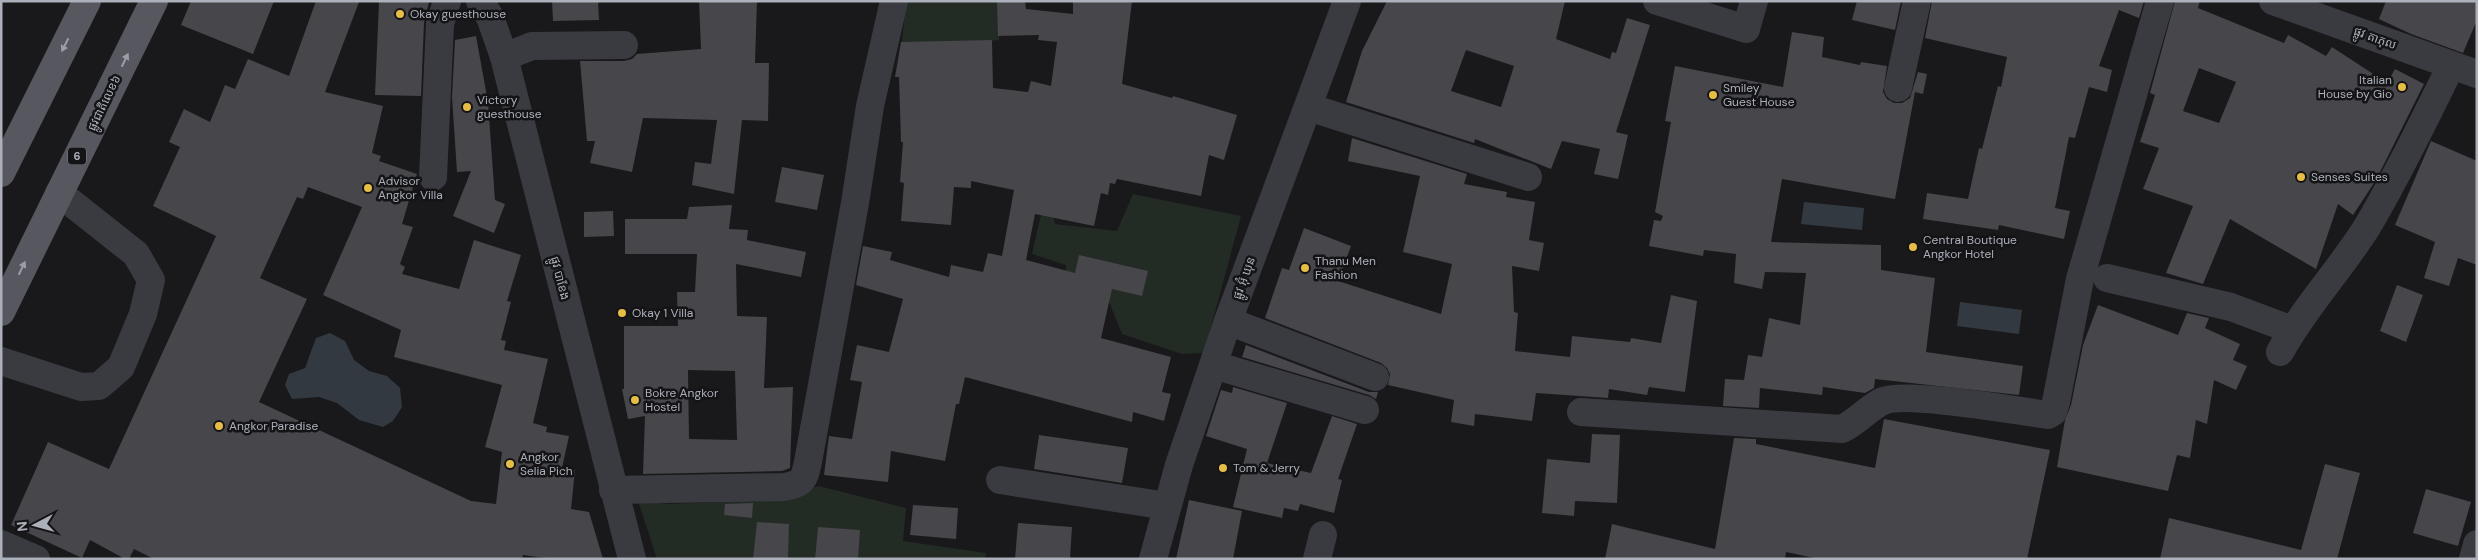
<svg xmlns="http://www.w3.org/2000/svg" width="2478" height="560" viewBox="0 0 2478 560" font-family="'DM Sans','Noto Sans Khmer',sans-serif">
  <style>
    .green { fill: #232b25 }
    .water { fill: #323940 }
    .building { fill: #46464b; fill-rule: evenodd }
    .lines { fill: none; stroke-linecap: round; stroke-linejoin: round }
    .minor { stroke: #3a3b40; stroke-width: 28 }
    .major { stroke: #57585f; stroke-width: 28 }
    .oneway { fill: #9b9ea8 }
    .poi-dot { fill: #e6bd46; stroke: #141416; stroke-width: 2 }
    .labels { text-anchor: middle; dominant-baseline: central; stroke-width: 5; stroke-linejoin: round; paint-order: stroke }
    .shield { fill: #141416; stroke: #7e8189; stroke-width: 1 }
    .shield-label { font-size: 11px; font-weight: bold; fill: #acb0ba }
    .poi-label { font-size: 12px; fill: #acb0ba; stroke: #141416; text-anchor: start }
    .street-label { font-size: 12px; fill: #acb0ba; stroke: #141416 }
  </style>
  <rect width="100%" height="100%" fill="#19191b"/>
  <g class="green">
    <polygon points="906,1 998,1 999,40 901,51"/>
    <polygon points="1133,194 1241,216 1204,353 1182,354 1122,334 1108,299 1066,288 1066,265 1032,254 1043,206 1052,207 1055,224 1117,231"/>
    <polygon points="819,486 906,508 903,541 986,553 985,559 657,559 638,501 669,504 760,500"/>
  </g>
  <g class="water">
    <polygon points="1804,202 1864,208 1862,230 1801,224"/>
    <polygon points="1960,302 2022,310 2019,334 1957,326"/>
    <polygon points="330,333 345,341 354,360 369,371 387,376 400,388 402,407 393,421 383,427 359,420 337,403 319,397 292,399 285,385 289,374 305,368 316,338"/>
  </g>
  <g class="building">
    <polygon points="191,1 274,1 253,54 181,25"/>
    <path d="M316,1L359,2L325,92L383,106L372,153L381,156L379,161L417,174L402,224L413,227L400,264L405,267L402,274L459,289L474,240L521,255L507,301L511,302L501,340L506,341L504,350L548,359L533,423L547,427L546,432L569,436L562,468L575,470L571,509L589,512L603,559H552L523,555L522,559H154L134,549L129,559H125L90,540L82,558L11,525L48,442L109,469L216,236L153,206L180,147L169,142L184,109L210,122L225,85L235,89L248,59L289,76ZM308,187L362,207L323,295L401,330L394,357L502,385L485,447L502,452L496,504L471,501L259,402L307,299L260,278L297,197L303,199Z"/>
    <polygon points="552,1 598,1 599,20 553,21"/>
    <polygon points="699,1 757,1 755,63 769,63 768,121 742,120 734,194 692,185 695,162 711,164 717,120 643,118 632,172 590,163 595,141 587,141 580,61 624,61 632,59 637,54 701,49"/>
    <polygon points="997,1 1025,1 1026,9 1073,14 1073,1 1132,1 1122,84 1172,98 1173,96 1237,115 1224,160 1209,155 1201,196 1117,179 1115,184 1110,183 1108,195 1101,193 1094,226 1035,214 1026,260 1075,273 1079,255 1148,271 1142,296 1112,289 1101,338 1171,357 1162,392 1171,394 1164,421 1133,412 1132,422 965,377 959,404 956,404 945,461 891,451 888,482 824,475 829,436 852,439 862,382 850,380 857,345 889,352 903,299 856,285 863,246 892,252 890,260 949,277 951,265 983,272 988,253 1002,256 1014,190 971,181 971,188 954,187 951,225 901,221 904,183 900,182 903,142 901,142 899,77 895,77 901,42 992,40 993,88 1028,92 1031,81 1051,86 1057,42 1038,40 1039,35 998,36"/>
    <path d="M1387,1H1565L1556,39L1610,59L1612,52L1616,53L1627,18L1650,25L1616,132L1628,135L1618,179L1594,174L1600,149L1562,141L1551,169L1475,139L1474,143L1346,102L1362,51ZM1466,50L1514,66L1501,107L1451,91Z"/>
    <polygon points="1857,1 1901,1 1895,30 1852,20"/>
    <polygon points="1932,1 2144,1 2139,18 2119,10 2099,66 2112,70 2107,92 2089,87 2075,138 2069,137 2055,208 2070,211 2064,239 1999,225 1998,230 1923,219 1927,193 1968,199 1979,148 1982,149 1998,86 2001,87 2007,57 1925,38"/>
    <path d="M2175,1H2200L2198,8L2284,43L2288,35L2326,56L2332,47L2387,83L2395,69L2424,84L2376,180L2353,215L2338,204L2316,269L2230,219L2203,284L2166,273L2193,206L2143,189L2159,148L2140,142L2155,95L2150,93ZM2199,68L2236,82L2219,123L2183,111Z"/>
    <polygon points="2386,1 2477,1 2477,20 2463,53 2411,34 2379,19"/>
    <polygon points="379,2 429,2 424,23 421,96 375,95"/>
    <polygon points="1792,32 1824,37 1822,57 1860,65 1861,62 1887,66 1883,92 1887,99 1894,103 1902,103 1910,98 1918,72 1927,74 1923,94 1915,92 1895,199 1782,179 1771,242 1881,245 1881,270 1935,278 1926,352 2023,366 2019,395 1875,379 1874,388 1865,393 1823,387 1822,395 1760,388 1759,408 1723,406 1725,379 1744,380 1748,355 1762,357 1769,318 1800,325 1806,273 1765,272 1762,289 1734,283 1736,254 1704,250 1703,256 1649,246 1654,220 1661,221 1663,216 1655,212 1671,122 1665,121 1675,66 1783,87"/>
    <polygon points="476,36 488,102 495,200 505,204 494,233 453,216 471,171 457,172 452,97 455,40"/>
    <polygon points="1352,138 1467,174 1464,184 1507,192 1506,197 1535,202 1529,240 1544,243 1539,271 1512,266 1514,312 1518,313 1515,351 1570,357 1572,336 1630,342 1631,338 1661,343 1671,295 1697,301 1685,392 1649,387 1647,395 1609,389 1608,398 1536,393 1532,421 1475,414 1474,426 1451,422 1454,400 1388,385 1390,374 1387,368 1381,363 1265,318 1282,268 1289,270 1304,228 1351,246 1338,281 1441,314 1452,264 1403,252 1420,176 1348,161"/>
    <polygon points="2431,141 2477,161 2477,265 2458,258 2449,286 2424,278 2435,242 2395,225"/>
    <polygon points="782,167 824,175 817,210 775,202"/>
    <path d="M732,205L729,229L748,230L747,240L806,252L801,277L736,264L737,316L767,317L764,388L793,387L790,468L782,471L643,474L645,416L628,419L622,389H624V326H678L677,292H695L697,254H625V219H687L689,207ZM688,370L735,371L737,440L689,439Z"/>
    <polygon points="613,211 614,236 584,237 584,212"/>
    <polygon points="2397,285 2423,295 2406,342 2380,331"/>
    <polygon points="2098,305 2178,335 2187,313 2209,318 2205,328 2240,344 2233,360 2247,366 2236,390 2214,380 2207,424 2196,420 2190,458 2177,455 2168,491 2057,467 2065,420 2071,405 2083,345"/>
    <polygon points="1246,345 1369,392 1378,392 1376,399 1369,395 1242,357"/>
    <polygon points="1233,387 1287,403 1267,463 1311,473 1332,416 1357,424 1338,479 1342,480 1334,513 1300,504 1298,511 1284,508 1282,518 1233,507 1247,449 1206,436 1221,390 1232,393"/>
    <polygon points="1884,419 2050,450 2027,559 1819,559 1786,552 1785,559 1605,559 1612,524 1715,549 1734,438 1756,439 1756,444 1875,468"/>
    <polygon points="1592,434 1620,435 1617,503 1575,501 1574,516 1542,513 1547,459 1590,463"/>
    <polygon points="1039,435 1128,448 1122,483 1034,469"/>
    <polygon points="2325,464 2360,473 2337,559 2160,559 2169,518 2301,550"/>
    <polygon points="2426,489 2471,502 2458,546 2413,533"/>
    <polygon points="1189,500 1242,511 1233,559 1176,559"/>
    <polygon points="753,503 752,518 724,515 725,504"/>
    <polygon points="913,505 958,508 956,539 910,535"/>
    <polygon points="757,522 789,524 788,559 753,559"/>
    <polygon points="1018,523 1072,527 1070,559 1015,559"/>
    <polygon points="818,527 860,530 858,559 815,559"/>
  </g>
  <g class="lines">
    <g class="minor">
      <polyline points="480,1 490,17 504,57 632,559"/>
      <polyline points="1657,1 1746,29 1754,1"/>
      <polyline points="2273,1 2477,74"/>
      <polyline points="504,57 532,46 624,45"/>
      <polyline points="1898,88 1917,1"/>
      <polyline points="1308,107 1528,177"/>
      <polyline points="433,177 440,24 447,1"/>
      <polyline points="2107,278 2231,307 2292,330"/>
      <polyline points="1228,321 1375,377"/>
      <path d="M2280,352C2304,308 2340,270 2367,227C2398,175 2424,120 2451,66"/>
      <polyline points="1,361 81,387 99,386 121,367 143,314 151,280 136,254 59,193"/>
      <polyline points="1214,365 1365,410"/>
      <path d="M1581,412L1842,429C1857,422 1868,408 1883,401C1905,391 2019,411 2048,415L2053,412L2056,402L2080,279L2160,1"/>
      <polyline points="1000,480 1167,506"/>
      <path d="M613,490L784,487C803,484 804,480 808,462L855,203L870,106L894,1"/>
      <polyline points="1,544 36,559"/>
      <polyline points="1153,559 1179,465 1228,321 1347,1"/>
      <polyline points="1317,559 1323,535"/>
      <polyline points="2473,559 2477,544"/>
    </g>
    <g class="major">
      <polyline points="1,173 87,1"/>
      <polyline points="1,312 154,1"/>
    </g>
  </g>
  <defs><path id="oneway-solid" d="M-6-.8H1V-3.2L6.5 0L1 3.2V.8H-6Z" transform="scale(1.25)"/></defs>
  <g class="oneway">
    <use href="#oneway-solid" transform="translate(65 45) rotate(117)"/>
    <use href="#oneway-solid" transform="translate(125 60) rotate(-64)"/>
    <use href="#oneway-solid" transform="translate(22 268) rotate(-64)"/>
  </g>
  <g class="poi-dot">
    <circle cx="400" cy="14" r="5"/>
    <circle cx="2402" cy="87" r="5"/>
    <circle cx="1713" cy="95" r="5"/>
    <circle cx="467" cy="107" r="5"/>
    <circle cx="2301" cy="177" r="5"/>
    <circle cx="368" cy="188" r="5"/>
    <circle cx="1913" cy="247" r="5"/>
    <circle cx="1305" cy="268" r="5"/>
    <circle cx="622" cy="313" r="5"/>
    <circle cx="635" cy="400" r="5"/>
    <circle cx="219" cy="426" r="5"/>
    <circle cx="510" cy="464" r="5"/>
    <circle cx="1223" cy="468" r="5"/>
  </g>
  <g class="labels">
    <rect class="shield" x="68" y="147.5" width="18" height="17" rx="4"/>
    <g class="shield-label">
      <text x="77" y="156">6</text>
    </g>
    <g class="poi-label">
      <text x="410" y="14">Okay guesthouse</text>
      <text x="2392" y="80" text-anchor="end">Italian<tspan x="2392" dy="14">House by Gio</tspan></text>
      <text x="1723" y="88">Smiley<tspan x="1723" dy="14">Guest House</tspan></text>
      <text x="477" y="100">Victory<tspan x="477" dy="14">guesthouse</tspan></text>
      <text x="2311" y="177">Senses Suites</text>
      <text x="378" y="181">Advisor<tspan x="378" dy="14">Angkor Villa</tspan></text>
      <text x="1923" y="240">Central Boutique<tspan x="1923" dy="14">Angkor Hotel</tspan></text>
      <text x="1315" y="261">Thanu Men<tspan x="1315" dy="14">Fashion</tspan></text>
      <text x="632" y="313">Okay 1 Villa</text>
      <text x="645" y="393">Bokre Angkor<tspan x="645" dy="14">Hostel</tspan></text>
      <text x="229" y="426">Angkor Paradise</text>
      <text x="520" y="457">Angkor<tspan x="520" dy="14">Selia Pich</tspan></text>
      <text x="1233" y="468">Tom &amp; Jerry</text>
    </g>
    <g class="street-label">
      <text transform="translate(2375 38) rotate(20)">ផ្លូវ តាភុល</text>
      <text transform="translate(104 103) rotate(-64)">ផ្លូវជាតិលេខ៦</text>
      <text transform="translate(560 278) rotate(76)">ផ្លូវ បាខែង</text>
      <text transform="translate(1244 278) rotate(-70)">ផ្លូវ អ៊ុំ ឃុន</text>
    </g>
  </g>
  <rect width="2478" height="560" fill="none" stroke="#acb0ba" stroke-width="5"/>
  <g transform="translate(35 525) rotate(264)" stroke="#141416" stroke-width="4" paint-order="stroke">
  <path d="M0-4L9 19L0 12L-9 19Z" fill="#acb0ba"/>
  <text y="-8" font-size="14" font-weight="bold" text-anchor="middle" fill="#acb0ba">N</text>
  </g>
</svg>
